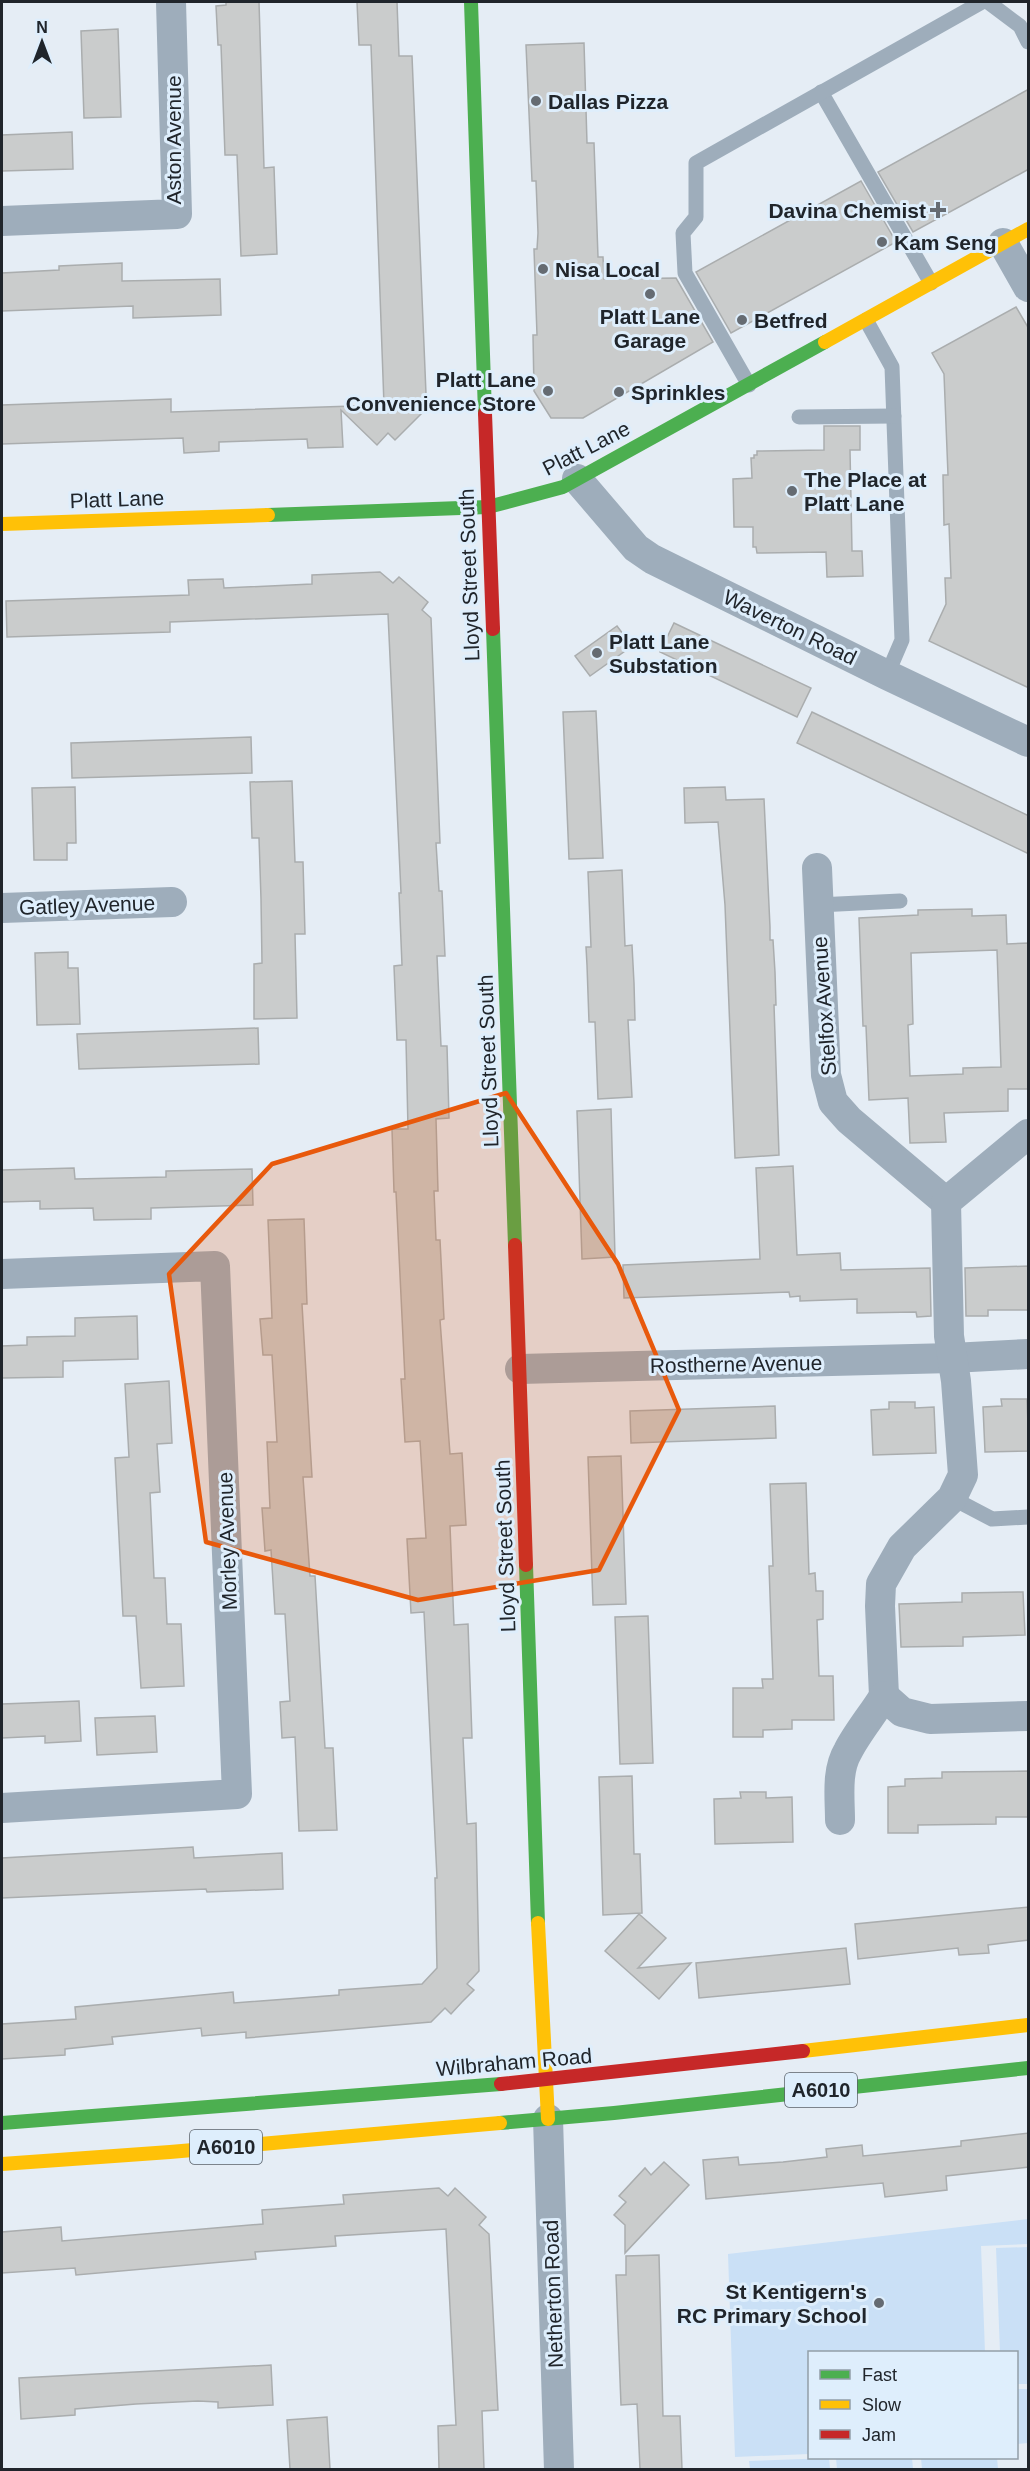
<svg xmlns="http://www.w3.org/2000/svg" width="1030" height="2471" viewBox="0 0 1030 2471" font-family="Helvetica,sans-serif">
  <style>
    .green { fill: #cae0f6 }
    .building { fill: #cacccc; stroke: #aaadae; stroke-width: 1.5; fill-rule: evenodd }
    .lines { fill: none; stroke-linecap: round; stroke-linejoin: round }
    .lane { stroke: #9eadbb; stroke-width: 15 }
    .street { stroke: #9eadbb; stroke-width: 30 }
    .fast { stroke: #4caf50; stroke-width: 14 }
    .slow { stroke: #ffc107; stroke-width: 14 }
    .jam { stroke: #c62828; stroke-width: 14 }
    .marked { fill: #e8590c; fill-opacity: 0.2; stroke: #e8590c; stroke-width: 4.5; stroke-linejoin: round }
    .poi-dot { fill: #656b72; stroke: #deeefc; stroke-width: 2 }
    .labels { text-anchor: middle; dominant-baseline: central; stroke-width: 6; stroke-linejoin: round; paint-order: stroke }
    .shield { fill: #deeefc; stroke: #59616a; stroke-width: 1.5 }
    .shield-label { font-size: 20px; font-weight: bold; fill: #20252b }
    .poi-label { font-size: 21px; font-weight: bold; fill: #20252b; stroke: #deeefc; text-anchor: start }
    .street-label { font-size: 21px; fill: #20252b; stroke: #deeefc }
  </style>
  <rect width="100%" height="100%" fill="#e5edf5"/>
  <g class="green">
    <polygon points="1028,2219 1028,2244 981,2246 985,2352 810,2352 809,2454 735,2457 728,2254"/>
    <polygon points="1028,2247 1028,2384 1017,2384 1016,2352 1000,2352 996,2248"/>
    <polygon points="1017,2389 1028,2389 1028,2443 1017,2444"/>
    <polygon points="829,2458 830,2469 750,2469 749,2461"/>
    <polygon points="836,2458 912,2458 913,2469 837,2469"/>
    <polygon points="921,2458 997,2458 998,2469 922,2469"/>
  </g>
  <g class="building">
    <polygon points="226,2 259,2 264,168 274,167 277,254 241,256 237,155 225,155 221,45 218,45 216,6 226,5"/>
    <polygon points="357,2 397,2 399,56 412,56 426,394 416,405 423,412 395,440 388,433 377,445 341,410 343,447 308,448 307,439 219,442 219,451 184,453 183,438 2,444 2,405 171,399 171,412 384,405 371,45 359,45"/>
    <polygon points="118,29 121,117 84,118 81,31"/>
    <polygon points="584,43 587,143 594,143 598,257 603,257 604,279 676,278 713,342 583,418 551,418 534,391 533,335 537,335 534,249 537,249 538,233 536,181 532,181 526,45"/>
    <polygon points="1029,89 1029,169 913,232 878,172"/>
    <polygon points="72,132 73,169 2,171 2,135"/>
    <polygon points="861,181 896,242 731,333 696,272"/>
    <polygon points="122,263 122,281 220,279 221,315 133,318 133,306 2,311 2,273 59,270 59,266"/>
    <polygon points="1016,307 1029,329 1029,688 929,641 946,604 945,578 951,578 949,524 944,525 943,475 948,475 944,374 932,353"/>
    <polygon points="824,426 860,426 860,450 850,450 852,551 862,551 863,576 827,577 826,552 757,553 756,547 753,547 753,527 734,527 733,479 752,478 751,458 754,458 754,455 757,455 757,451 824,450"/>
    <polygon points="380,572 393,583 399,577 428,602 422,610 431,618 440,843 436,843 439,891 442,891 445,956 437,956 441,1046 447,1046 449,1118 436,1119 438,1191 434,1191 436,1240 440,1240 444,1319 440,1320 450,1454 462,1453 466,1525 450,1526 454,1625 468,1624 472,1738 463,1738 467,1824 476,1823 479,1971 467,1984 474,1990 462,2002 451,2014 445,2008 431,2022 246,2038 246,2032 202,2036 201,2028 112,2037 113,2044 65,2049 65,2055 2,2059 2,2024 76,2019 75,2007 233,1992 234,2003 339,1995 339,1990 422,1984 437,1968 435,1878 437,1878 424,1612 411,1613 407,1539 426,1538 420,1441 405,1442 401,1379 405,1379 396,1192 394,1192 392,1129 408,1129 406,1040 397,1040 394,966 402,965 399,893 401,893 388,614 170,622 170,632 7,637 6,601 189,595 188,580 223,579 224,588 312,584 312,575"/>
    <polygon points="674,623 811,688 797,717 660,652"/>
    <polygon points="617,626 632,646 590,676 575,656"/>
    <polygon points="596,711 603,858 569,859 563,712"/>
    <polygon points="812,712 1029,816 1029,854 797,743"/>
    <polygon points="251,737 252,773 72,778 71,743"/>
    <polygon points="292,781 295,862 303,862 305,934 295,934 297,1018 254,1019 254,964 262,963 261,899 259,838 252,838 250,782"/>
    <polygon points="75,787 76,843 67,843 67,860 34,860 32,788"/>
    <polygon points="725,787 726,800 764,799 770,927 770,940 773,940 775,972 776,1005 774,1005 779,1155 735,1158 725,905 718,822 685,823 684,788"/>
    <polygon points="622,870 625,946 632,945 634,983 635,1020 628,1020 632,1097 598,1099 595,1022 589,1022 587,965 586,947 591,947 588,872"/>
    <path d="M972,909V916L1006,915L1007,944L1029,943V1089H1008V1111L944,1113L946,1142L910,1143L908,1098L869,1100L866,1026H863L859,918L918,915V910ZM997,950L1001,1067L963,1068V1074L910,1076L908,1025L913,1024L911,953Z"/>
    <polygon points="68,952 68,968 78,968 80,1024 37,1025 35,953"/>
    <polygon points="258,1028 259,1064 79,1069 77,1034"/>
    <polygon points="611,1109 615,1257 582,1259 577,1111"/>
    <polygon points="793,1166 797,1255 840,1253 841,1270 930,1268 931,1316 917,1317 916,1312 857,1313 857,1299 800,1301 800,1296 790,1297 789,1292 624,1298 623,1265 760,1259 756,1168"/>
    <polygon points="74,1168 75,1179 166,1177 166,1171 252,1169 253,1205 151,1208 151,1219 94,1220 93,1208 40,1209 40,1201 2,1202 2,1170"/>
    <polygon points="304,1219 307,1304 302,1304 312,1477 303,1477 310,1576 315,1576 325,1748 333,1748 337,1830 299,1831 295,1737 282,1738 280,1702 290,1701 285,1614 275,1614 271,1550 265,1551 262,1508 270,1508 267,1442 277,1442 272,1355 263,1355 260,1319 272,1318 268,1220"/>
    <polygon points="1029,1266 1029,1310 988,1310 988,1316 966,1316 965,1268"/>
    <polygon points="137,1316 138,1359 63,1361 63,1377 2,1378 2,1346 27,1345 27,1337 75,1336 75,1318"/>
    <polygon points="169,1381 172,1443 157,1444 160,1492 150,1493 154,1578 165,1578 167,1624 181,1624 184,1686 141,1688 136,1616 123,1616 115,1458 129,1457 125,1384"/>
    <polygon points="1001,1399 1027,1399 1029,1451 985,1452 983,1407 1002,1406"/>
    <polygon points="889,1402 915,1402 915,1408 934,1407 936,1453 873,1455 871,1410 889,1409"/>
    <polygon points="775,1406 776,1438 631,1443 630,1411"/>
    <polygon points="621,1456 626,1604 593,1605 588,1457"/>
    <polygon points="806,1483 809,1574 815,1573 816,1591 823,1591 823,1619 817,1620 819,1676 833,1676 834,1720 792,1720 792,1729 763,1730 763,1737 733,1737 733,1688 763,1688 762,1679 773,1679 769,1566 773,1566 770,1484"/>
    <polygon points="1023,1592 1025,1635 963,1637 963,1646 901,1647 899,1604 962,1602 962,1593"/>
    <polygon points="648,1616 653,1763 620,1764 615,1617"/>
    <polygon points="79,1701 81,1741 45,1743 45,1736 2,1738 2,1704"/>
    <polygon points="155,1716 157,1752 97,1755 95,1718"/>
    <polygon points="1029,1771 1029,1817 996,1817 996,1824 918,1825 918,1833 888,1833 888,1787 905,1786 905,1779 942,1778 942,1772"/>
    <polygon points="632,1776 634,1854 640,1854 642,1913 603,1915 599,1777"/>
    <polygon points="740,1792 766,1792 766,1798 792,1797 793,1842 715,1844 714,1799 741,1798"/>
    <polygon points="193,1847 194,1858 282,1853 283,1889 207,1892 206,1889 2,1898 2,1858"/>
    <polygon points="1029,1907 1029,1940 988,1945 989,1953 959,1955 958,1948 858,1959 855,1924"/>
    <polygon points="639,1914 666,1938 638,1968 691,1963 659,1999 605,1951"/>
    <polygon points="846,1948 850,1984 699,1998 696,1963"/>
    <polygon points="1029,2133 1029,2167 946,2176 947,2190 885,2197 883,2183 706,2199 703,2160 738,2157 739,2165 783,2162 827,2157 826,2149 862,2145 863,2156 961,2146 961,2141"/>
    <polygon points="664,2162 689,2185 625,2253 625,2225 614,2215 626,2202 619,2196 645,2168 651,2175"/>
    <polygon points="439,2188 448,2196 455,2188 486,2217 479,2225 489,2234 498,2410 482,2411 484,2469 439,2469 438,2426 456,2425 446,2229 335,2236 336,2246 255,2252 256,2259 76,2275 75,2268 2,2273 2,2232 61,2227 62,2241 263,2224 262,2210 344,2204 343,2195"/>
    <polygon points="659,2255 663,2416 680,2416 682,2469 640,2469 637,2404 621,2405 616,2275 626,2275 626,2256"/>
    <polygon points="271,2365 273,2405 218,2408 218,2402 198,2401 136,2404 75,2409 75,2415 21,2419 19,2378"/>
    <polygon points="327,2417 330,2469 290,2469 287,2420"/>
  </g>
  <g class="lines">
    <g class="lane">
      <polyline points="988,2 1020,26 1028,42"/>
      <polyline points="821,92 931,283"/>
      <polyline points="866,320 892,367 902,640 887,675"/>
      <polyline points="749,385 685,273 683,233 696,217 696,163 982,2"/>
      <polyline points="799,417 894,416"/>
      <polyline points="818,905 900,901"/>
      <polyline points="952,1498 992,1519 1028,1517"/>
    </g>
    <g class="street">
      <polyline points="2,221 177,214 171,2"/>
      <polyline points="1003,243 1028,287"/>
      <polyline points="577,479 636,548 652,559 887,675 1028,742"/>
      <polyline points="817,868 826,1075 833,1102 849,1120 946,1202"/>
      <polyline points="2,908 172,902"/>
      <polyline points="2,1274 215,1266 237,1794 2,1808"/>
      <polyline points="520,1369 952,1358 1028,1354"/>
      <polyline points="884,1696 880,1606 881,1584 902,1547 952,1498 963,1475 956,1381 949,1336 946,1202 1028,1134"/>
      <path d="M840,1820C840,1798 836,1771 848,1751C857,1733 873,1714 884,1696L902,1712L930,1719L1028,1716"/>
      <polyline points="548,2119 559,2470"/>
    </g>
    <g class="fast">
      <polyline points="471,2 485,413"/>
      <polyline points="268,515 488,507 563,487 825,342"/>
      <polyline points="493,629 515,1245"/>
      <polyline points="526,1565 538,1923"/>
      <polyline points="2,2123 501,2084"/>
      <polyline points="500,2123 614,2113 1028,2068"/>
    </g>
    <g class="slow">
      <polyline points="825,342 1028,229"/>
      <polyline points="2,524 268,515"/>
      <polyline points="538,1923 548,2119"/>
      <polyline points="803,2051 1028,2025"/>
      <polyline points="2,2164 170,2152 500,2123"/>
    </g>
    <g class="jam">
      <polyline points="485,413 493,629"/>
      <polyline points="515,1245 526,1565"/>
      <polyline points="501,2084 803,2051"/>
    </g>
  </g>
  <path class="marked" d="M506,1093L618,1264L679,1410L599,1570L418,1600L206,1542L169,1274L272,1164Z"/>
  <g class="poi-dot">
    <circle cx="536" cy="101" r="6"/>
    <path d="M935 201h6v6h6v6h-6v6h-6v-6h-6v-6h6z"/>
    <circle cx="882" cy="242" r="6"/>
    <circle cx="543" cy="269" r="6"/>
    <circle cx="650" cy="294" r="6"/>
    <circle cx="742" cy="320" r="6"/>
    <circle cx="548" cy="391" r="6"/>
    <circle cx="619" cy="392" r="6"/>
    <circle cx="792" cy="491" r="6"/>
    <circle cx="597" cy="653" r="6"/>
    <circle cx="879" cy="2303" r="6"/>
  </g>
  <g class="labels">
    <g class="shield">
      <rect x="785" y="2073" width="72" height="34" rx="4.5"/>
      <rect x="190" y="2130" width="72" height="34" rx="4.5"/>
    </g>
    <g class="shield-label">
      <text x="821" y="2090">A6010</text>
      <text x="226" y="2147">A6010</text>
    </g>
    <g class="poi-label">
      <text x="548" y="101">Dallas Pizza</text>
      <text x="926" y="210" text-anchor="end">Davina Chemist</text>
      <text x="894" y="242">Kam Seng</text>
      <text x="555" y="269">Nisa Local</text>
      <text x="650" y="316" text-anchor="middle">Platt Lane<tspan x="650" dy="24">Garage</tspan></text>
      <text x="754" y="320">Betfred</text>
      <text x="536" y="379" text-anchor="end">Platt Lane<tspan x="536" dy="24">Convenience Store</tspan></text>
      <text x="631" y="392">Sprinkles</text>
      <text x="804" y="479">The Place at<tspan x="804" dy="24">Platt Lane</tspan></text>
      <text x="609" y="641">Platt Lane<tspan x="609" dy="24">Substation</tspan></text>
      <text x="867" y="2291" text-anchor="end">St Kentigern's<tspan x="867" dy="24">RC Primary School</tspan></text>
    </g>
    <g class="street-label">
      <text transform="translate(173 140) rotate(-90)">Aston Avenue</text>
      <text transform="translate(586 448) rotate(-27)">Platt Lane</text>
      <text transform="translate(117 499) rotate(-2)">Platt Lane</text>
      <text transform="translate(469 575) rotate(-92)">Lloyd Street South</text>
      <text transform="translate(790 627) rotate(26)">Waverton Road</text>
      <text transform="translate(87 905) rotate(-2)">Gatley Avenue</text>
      <text transform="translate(824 1006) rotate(-94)">Stelfox Avenue</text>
      <text transform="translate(488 1061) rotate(-92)">Lloyd Street South</text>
      <text transform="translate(736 1364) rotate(-1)">Rostherne Avenue</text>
      <text transform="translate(227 1541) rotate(-92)">Morley Avenue</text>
      <text transform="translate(505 1546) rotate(-92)">Lloyd Street South</text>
      <text transform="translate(514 2062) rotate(-5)">Wilbraham Road</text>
      <text transform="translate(553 2294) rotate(-92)">Netherton Road</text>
    </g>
  </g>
  <rect width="1030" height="2471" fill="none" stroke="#20252b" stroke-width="6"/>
  <rect x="808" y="2351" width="210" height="108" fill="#deeefc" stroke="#929ea8" stroke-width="1.5"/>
  <rect x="820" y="2370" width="30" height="9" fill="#4caf50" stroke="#929ea8" stroke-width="1.5"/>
  <text x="862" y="2381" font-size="18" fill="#20252b">Fast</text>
  <rect x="820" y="2400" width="30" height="9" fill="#ffc107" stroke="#929ea8" stroke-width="1.5"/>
  <text x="862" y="2411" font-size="18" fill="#20252b">Slow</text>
  <rect x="820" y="2430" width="30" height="9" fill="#c62828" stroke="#929ea8" stroke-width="1.5"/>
  <text x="862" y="2441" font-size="18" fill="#20252b">Jam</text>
  <g transform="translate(42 42)" stroke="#deeefc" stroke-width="4.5" paint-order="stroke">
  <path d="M0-4.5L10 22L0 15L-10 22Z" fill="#20252b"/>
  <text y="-9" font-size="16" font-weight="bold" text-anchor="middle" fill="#20252b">N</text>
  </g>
</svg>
